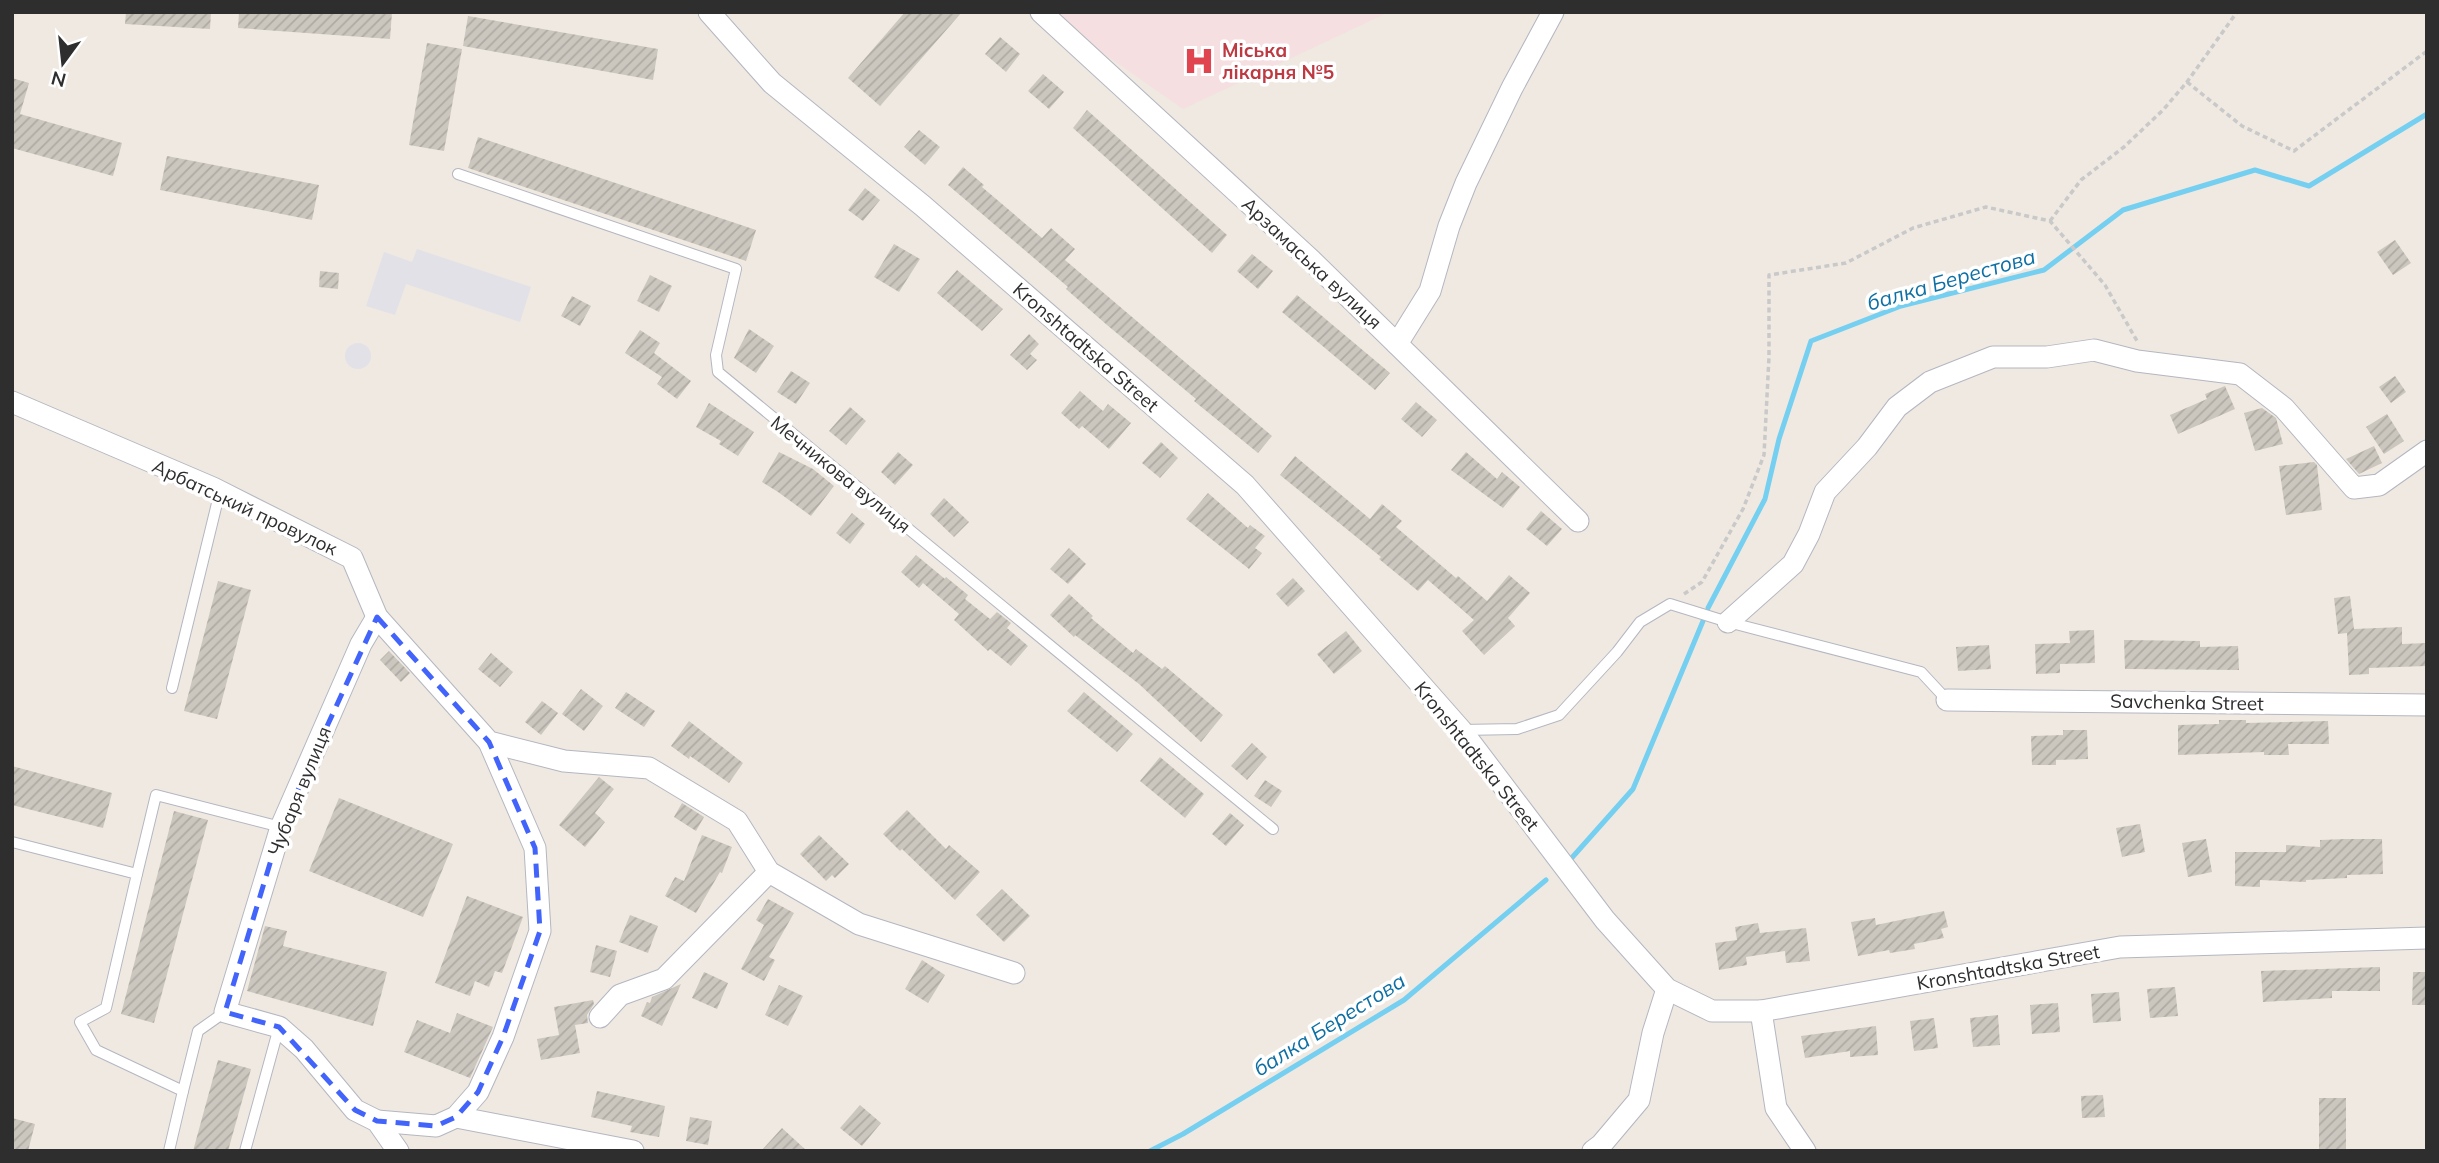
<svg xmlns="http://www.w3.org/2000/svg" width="2439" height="1163" viewBox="0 0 2439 1163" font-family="Mulish,sans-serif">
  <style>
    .industrial { fill: #e3e1e8 }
    .medical { fill: #f5dfe0 }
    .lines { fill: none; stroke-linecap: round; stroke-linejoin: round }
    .stream { stroke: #75cff0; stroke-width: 5 }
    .building { fill: url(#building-hatch) }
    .service-casing { stroke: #b4b7c1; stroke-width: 12 }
    .minor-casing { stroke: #b4b7c1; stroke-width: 23 }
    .path { stroke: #c9c9c9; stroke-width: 3.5; stroke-dasharray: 5 3.5; stroke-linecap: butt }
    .service { stroke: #fff; stroke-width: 10 }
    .minor { stroke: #fff; stroke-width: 21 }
    .marked { fill: none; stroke: #4264fb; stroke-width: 5; stroke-dasharray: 14 9; stroke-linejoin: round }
    .labels { text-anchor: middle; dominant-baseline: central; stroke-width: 7; stroke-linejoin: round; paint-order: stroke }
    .health-label { font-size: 19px; font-weight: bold; fill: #be3a42; stroke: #fff; text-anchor: start }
    .street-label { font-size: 19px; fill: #2e2e2e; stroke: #fff }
    .water-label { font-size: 21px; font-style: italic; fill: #0d6fa3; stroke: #fff }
  </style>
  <defs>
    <pattern id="building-hatch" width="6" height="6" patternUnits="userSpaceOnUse" patternTransform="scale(1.75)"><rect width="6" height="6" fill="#cbc7bf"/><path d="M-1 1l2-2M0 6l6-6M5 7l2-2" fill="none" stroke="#afaba4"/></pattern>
  </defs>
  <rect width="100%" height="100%" fill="#efe9e1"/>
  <g class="industrial">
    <polygon points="417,249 531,287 520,322 406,284 395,315 366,306 384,252 412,262"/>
    <circle cx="358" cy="356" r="13"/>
  </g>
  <polygon class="medical" points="1044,12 1389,12 1183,109"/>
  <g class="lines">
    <g class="stream">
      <polyline points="1708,608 1765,499 1779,439 1811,341 1901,306 2044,270 2123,210 2255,170 2309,186 2427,114"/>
      <polyline points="1569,861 1633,789 1703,621"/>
      <polyline points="1150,1151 1183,1134 1404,1000 1546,880"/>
    </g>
  </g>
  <g class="building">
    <polygon points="126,12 211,12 210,29 125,24"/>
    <polygon points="239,12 392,12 390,39 238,28"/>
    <polygon points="905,12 962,12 880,106 848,78"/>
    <polygon points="468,16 658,49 653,80 463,46"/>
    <polygon points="1000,37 1020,54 1006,72 985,54"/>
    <polygon points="427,43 462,49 444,151 409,145"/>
    <polygon points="1043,74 1064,92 1049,109 1028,91"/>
    <polygon points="12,78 29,83 20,114 122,143 113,176 12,148"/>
    <polygon points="1087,110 1227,235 1212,253 1073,128"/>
    <polygon points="919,130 940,147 925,165 904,147"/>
    <polygon points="478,137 756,230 746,261 468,168"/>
    <polygon points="167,156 319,185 312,220 160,190"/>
    <polygon points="963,167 984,185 982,187 1042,238 1051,228 1075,249 1065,260 1272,436 1258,453 1194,401 1196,399 1107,325 1066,289 1068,287 948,185"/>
    <polygon points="865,188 880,200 863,221 848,210"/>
    <polygon points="2395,240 2411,263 2393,275 2377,252"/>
    <polygon points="894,244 920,259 899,292 874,277"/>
    <polygon points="1252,254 1273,271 1258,289 1237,271"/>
    <polygon points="957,270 1003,309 982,331 937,293"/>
    <polygon points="320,271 339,273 338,289 319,287"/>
    <polygon points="650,275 672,286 659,312 637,301"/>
    <polygon points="1297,295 1390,373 1375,390 1282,312"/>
    <polygon points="572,296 591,306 580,326 561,316"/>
    <polygon points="749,329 774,346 756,373 734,358"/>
    <polygon points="640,330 660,343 654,353 691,381 677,399 657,384 662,377 625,353"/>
    <polygon points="1029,334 1039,344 1030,354 1037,360 1027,370 1010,355"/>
    <polygon points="791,371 810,383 796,404 777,392"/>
    <polygon points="2395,376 2406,392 2391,403 2379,387"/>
    <polygon points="2225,386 2235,409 2178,434 2170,415 2207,399 2205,394"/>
    <polygon points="1080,391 1103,411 1108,404 1131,423 1109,449 1082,426 1079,429 1061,413"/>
    <polygon points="1416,402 1437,420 1422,437 1401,419"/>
    <polygon points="709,403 754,432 738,456 719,444 721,441 696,427"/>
    <polygon points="850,407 866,421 846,445 829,431"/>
    <polygon points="2262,408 2276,418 2283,444 2255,451 2244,413"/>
    <polygon points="2387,414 2404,441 2384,454 2366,427"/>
    <polygon points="1161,442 1178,458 1160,478 1142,463"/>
    <polygon points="2374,446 2382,463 2359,474 2346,459"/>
    <polygon points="779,452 813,469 834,486 811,516 778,492 762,482"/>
    <polygon points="898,452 913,465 895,485 881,472"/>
    <polygon points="1466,452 1497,479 1502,472 1520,487 1503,508 1451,470"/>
    <polygon points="1295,456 1370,519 1382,504 1402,521 1396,527 1456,578 1458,576 1487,601 1509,575 1530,593 1508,618 1515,626 1484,655 1462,631 1474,620 1428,580 1418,591 1379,559 1381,557 1280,475"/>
    <polygon points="2314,462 2317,465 2322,510 2286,515 2279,466"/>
    <polygon points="1208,493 1248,528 1250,525 1265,536 1255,548 1262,553 1249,569 1186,519"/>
    <polygon points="944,498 969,522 954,537 930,514"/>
    <polygon points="1541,511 1562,529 1547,546 1526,529"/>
    <polygon points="852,513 865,524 850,544 836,533"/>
    <polygon points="1069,548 1086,564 1068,584 1050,569"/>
    <polygon points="916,555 945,579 946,577 968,595 965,599 990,619 997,612 1011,623 1007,628 1028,646 1011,666 990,649 988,651 954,620 959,614 923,583 919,588 901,572"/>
    <polygon points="1293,578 1305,591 1288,607 1276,594"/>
    <polygon points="218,581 251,590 217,719 184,711"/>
    <polygon points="1069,594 1093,616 1091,618 1133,653 1136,649 1162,669 1165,666 1223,715 1201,742 1139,684 1075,635 1074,637 1050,615"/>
    <polygon points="2350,596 2354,629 2402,627 2402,644 2427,643 2427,666 2369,668 2369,674 2349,675 2347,633 2338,634 2334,598"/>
    <polygon points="2094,630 2095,663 2060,664 2060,673 2036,674 2035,644 2070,643 2069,631"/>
    <polygon points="1346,631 1362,651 1334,674 1317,654"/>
    <polygon points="2124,640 2200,641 2200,647 2238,646 2239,670 2125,669"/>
    <polygon points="1989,645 1991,669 1958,671 1956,647"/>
    <polygon points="389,651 410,673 401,682 380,660"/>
    <polygon points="491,653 513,672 500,687 478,669"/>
    <polygon points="581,689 603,706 584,731 562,714"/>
    <polygon points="626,692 655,711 644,727 615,708"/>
    <polygon points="1084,692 1133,734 1117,752 1067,711"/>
    <polygon points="542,701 558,713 541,735 525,722"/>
    <polygon points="2219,720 2246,720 2246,723 2328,721 2329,744 2288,744 2289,755 2264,755 2264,752 2178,755 2178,725 2219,724"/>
    <polygon points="689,721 743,763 729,783 690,756 689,759 671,746"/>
    <polygon points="2063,730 2087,730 2088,759 2056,760 2056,765 2032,765 2031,736 2063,735"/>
    <polygon points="1252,743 1267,757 1247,780 1231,766"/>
    <polygon points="1160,757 1204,794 1185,818 1140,781"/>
    <polygon points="12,766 112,793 103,828 12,805"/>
    <polygon points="599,777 614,789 595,813 605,822 585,847 559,825"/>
    <polygon points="1265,780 1282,791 1271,807 1254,796"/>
    <polygon points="339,798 453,844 423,917 309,871"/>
    <polygon points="682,803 704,817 696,831 674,817"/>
    <polygon points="907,810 946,849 949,845 980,872 955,900 902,849 900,851 883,834"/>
    <polygon points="174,811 208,820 154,1023 121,1014"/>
    <polygon points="1230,813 1244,825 1226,846 1212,834"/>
    <polygon points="2140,824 2145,852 2122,857 2116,828"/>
    <polygon points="702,835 732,847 722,873 720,872 696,913 665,896 675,877 684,881"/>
    <polygon points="819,835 849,864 835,878 832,875 826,881 800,854"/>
    <polygon points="2206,839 2212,872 2188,877 2182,843"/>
    <polygon points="2345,839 2382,839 2383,874 2347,875 2347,878 2306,880 2306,882 2260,880 2260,887 2235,886 2235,852 2286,852 2286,845 2320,847 2320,840"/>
    <polygon points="1002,889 1030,916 1004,942 976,915"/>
    <polygon points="467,896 523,917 502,973 495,971 489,987 475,981 470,996 435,983"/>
    <polygon points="768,899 794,913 769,957 775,960 764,981 741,969 764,925 756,920"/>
    <polygon points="1944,911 1948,927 1941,929 1944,938 1914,944 1915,949 1890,953 1889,950 1858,956 1851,922 1875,918 1876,925"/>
    <polygon points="630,915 658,926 648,953 619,942"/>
    <polygon points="1758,923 1760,933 1806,928 1810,961 1786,963 1785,951 1746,957 1747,965 1719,970 1715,943 1737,940 1735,927"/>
    <polygon points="265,926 287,931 283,946 387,972 373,1026 247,991"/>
    <polygon points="596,945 617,951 610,977 590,972"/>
    <polygon points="922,960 945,975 928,1003 905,989"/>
    <polygon points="2380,967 2380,991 2332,991 2332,998 2263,1002 2261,971"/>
    <polygon points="704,972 728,983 717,1009 692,998"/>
    <polygon points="2413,972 2427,972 2427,1005 2412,1005"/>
    <polygon points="681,984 662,1026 641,1016 647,1002 650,1003 652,997"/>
    <polygon points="779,985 803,996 788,1026 765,1015"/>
    <polygon points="2175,987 2178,1016 2150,1018 2147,989"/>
    <polygon points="2119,992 2121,1021 2093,1023 2091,994"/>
    <polygon points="593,1000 594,1004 587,1015 588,1023 575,1025 580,1053 541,1060 537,1039 559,1035 554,1007"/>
    <polygon points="2058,1003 2060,1032 2032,1034 2030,1005"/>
    <polygon points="457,1013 493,1027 470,1078 404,1052 417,1020 450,1033"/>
    <polygon points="1998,1015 2000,1045 1973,1047 1970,1018"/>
    <polygon points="1934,1018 1938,1048 1914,1051 1910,1021"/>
    <polygon points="1876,1026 1878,1055 1850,1057 1850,1051 1805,1058 1801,1036"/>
    <polygon points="218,1060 251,1069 228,1151 193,1151"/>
    <polygon points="597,1091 665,1106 659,1137 630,1132 632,1126 591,1117"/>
    <polygon points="2103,1095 2105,1117 2082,1118 2081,1096"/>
    <rect x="2319" y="1098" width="27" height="53"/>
    <polygon points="860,1105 881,1123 862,1146 840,1128"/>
    <polygon points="690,1117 712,1121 708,1145 686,1141"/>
    <polygon points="12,1118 35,1124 28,1151 12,1151"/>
    <polygon points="782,1128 807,1151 761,1151"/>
  </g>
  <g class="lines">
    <g class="service-casing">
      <g id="service">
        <polyline points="458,174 736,269 716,355 718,372 1273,829"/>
        <polyline points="172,688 220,491"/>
        <polyline points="1461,730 1517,729 1559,715 1617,652 1640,622 1670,604 1728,622 1921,672 1947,700"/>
        <polyline points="12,842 137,874 106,1008 80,1022 96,1050 183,1091 169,1151"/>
        <polyline points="137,874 156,795 281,827"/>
        <polyline points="183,1091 198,1031 225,1012"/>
        <polyline points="245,1151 279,1027"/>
      </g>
    </g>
    <g class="minor-casing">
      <g id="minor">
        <polyline points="709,12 772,83 923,206 1245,485 1461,730 1605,920 1667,989 1712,1011 1761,1011 2120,947 2427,938"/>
        <polyline points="1041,12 1311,260 1578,521"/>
        <polyline points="1397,344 1430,291 1449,226 1466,183 1512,88 1553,12"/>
        <polyline points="12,402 213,488 352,558 377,617 489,742 564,761 649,768 737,821 769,872 859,924 1014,973"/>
        <polyline points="377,617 361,644 281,827 225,1012 279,1027 304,1049 355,1110 377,1121 398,1151"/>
        <polyline points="1728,622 1793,564 1809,534 1825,492 1867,447 1897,407 1930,382 1993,357 2047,357 2094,350 2137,361 2240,374 2284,408 2354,488 2379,485 2427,451"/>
        <polyline points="1947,700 2427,705"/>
        <polyline points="1761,1011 1776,1108 1805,1151"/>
        <polyline points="600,1017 620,995 664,979 769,872"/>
        <polyline points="456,1117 633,1151"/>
        <polyline points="377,1121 436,1126 456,1117 478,1092 503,1037 540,931 535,848 489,742"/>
        <polyline points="1593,1151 1601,1145 1639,1100 1653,1033 1667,989"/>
      </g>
    </g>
    <g class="path">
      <polyline points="2187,82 2242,126 2294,151 2427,51"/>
      <polyline points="2050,221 2081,180 2124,147 2163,110 2187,82 2237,12"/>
      <polyline points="1684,594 1702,582 1743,509 1764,455 1769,357 1769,275 1846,263 1913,228 1986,207 2050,221 2105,285 2137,341"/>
    </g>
    <use href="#service" class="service"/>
    <use href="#minor" class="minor"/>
  </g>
  <path class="marked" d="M377,617L489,742L535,848L540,931L503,1037L478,1092L456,1117L436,1126L377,1121L355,1110L279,1027L225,1012L281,827Z"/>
  <defs>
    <g id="hospital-bare" transform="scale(2.415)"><path d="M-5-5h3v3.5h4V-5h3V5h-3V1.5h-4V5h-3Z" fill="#e0444e" stroke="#fff" stroke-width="2.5" paint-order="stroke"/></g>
  </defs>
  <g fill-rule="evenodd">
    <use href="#hospital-bare" x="1199" y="61"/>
  </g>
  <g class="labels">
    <g class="health-label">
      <text x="1222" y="50">Міська<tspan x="1222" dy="22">лікарня №5</tspan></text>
    </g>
    <g class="street-label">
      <text transform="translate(1312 263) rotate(43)">Арзамаська вулиця</text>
      <text transform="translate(1086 347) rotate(41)">Kronshtadtska Street</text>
      <text transform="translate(841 474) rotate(39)">Мечникова вулиця</text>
      <text transform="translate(245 507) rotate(25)">Арбатський провулок</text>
      <text transform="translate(2187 702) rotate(1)">Savchenka Street</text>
      <text transform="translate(1477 756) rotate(51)">Kronshtadtska Street</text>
      <text transform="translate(299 791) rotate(-68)">Чубаря вулиця</text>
      <text transform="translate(2008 967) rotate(-10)">Kronshtadtska Street</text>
    </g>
    <g class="water-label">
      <text transform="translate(1951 279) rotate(-16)">балка Берестова</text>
      <text transform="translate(1329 1024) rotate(-32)">балка Берестова</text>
    </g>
  </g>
  <rect width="2439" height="1163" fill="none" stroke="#2e2e2e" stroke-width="28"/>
  <g transform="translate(63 63) rotate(195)" stroke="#ffffff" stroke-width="5" paint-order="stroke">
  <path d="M0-5L12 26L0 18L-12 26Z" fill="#2e2e2e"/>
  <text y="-10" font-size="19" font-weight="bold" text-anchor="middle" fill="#2e2e2e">N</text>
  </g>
</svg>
